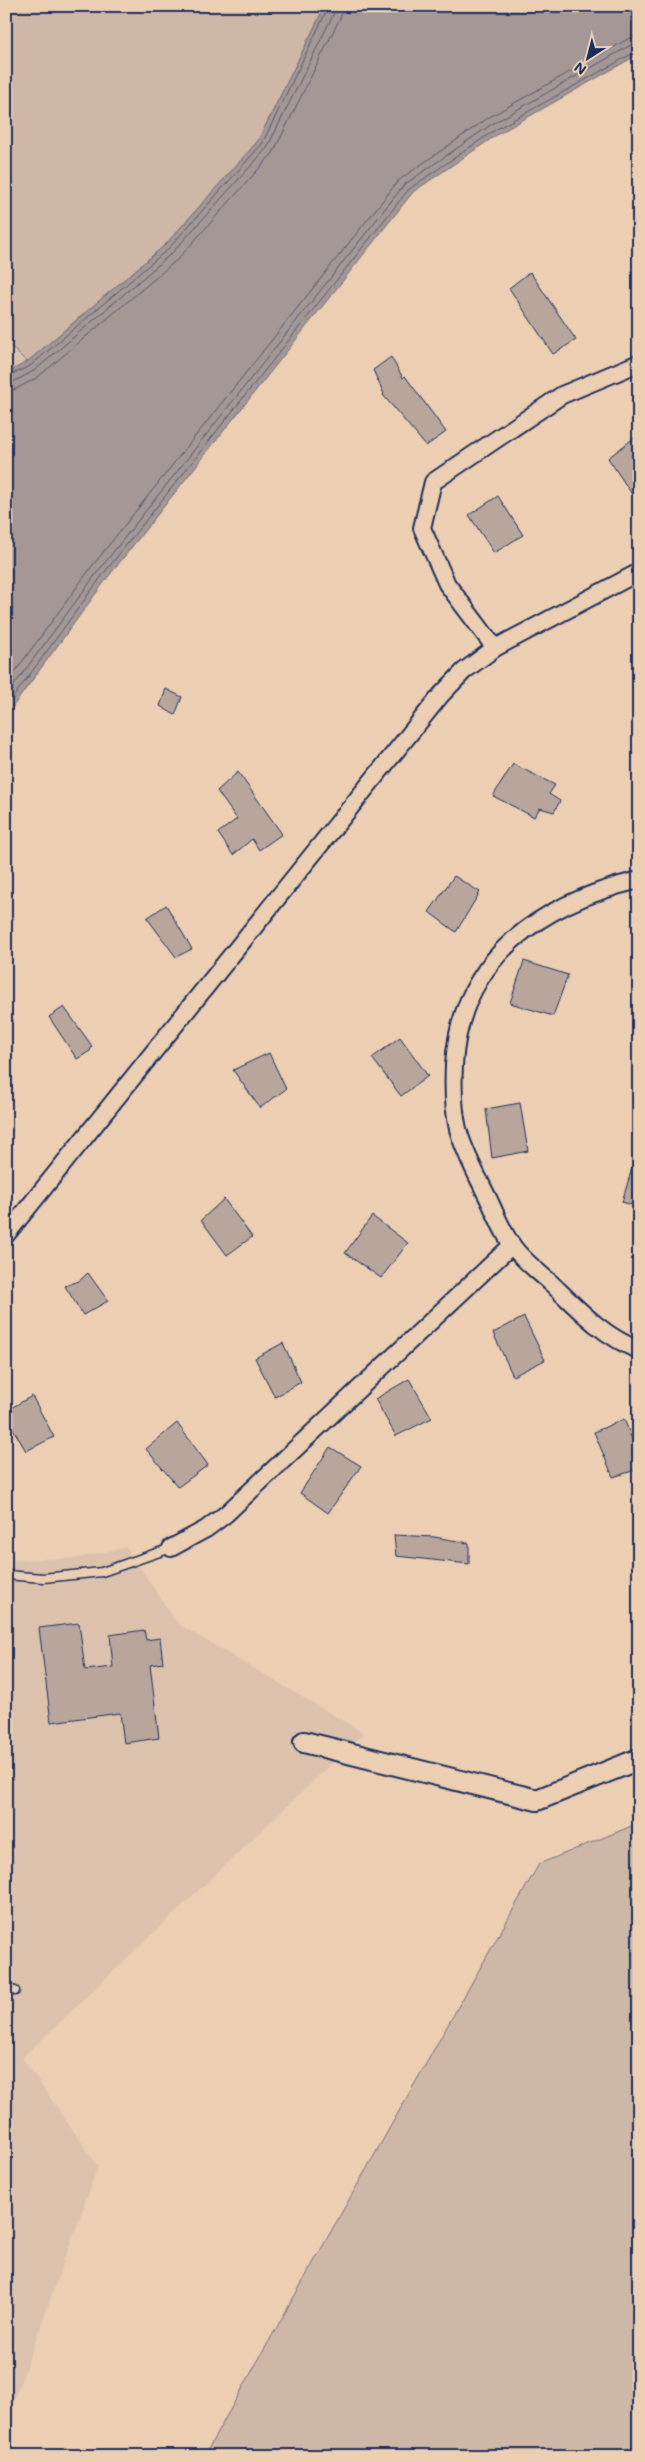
<svg xmlns="http://www.w3.org/2000/svg" width="645" height="2462" viewBox="0 0 645 2462" font-family="Mali,sans-serif">
  <style>
    .built { fill: #dcc2ac }
    .green { fill: #ceb7a6; stroke: #747382 }
    .water { fill: #a49795; stroke: #6d6d7f }
    .lines { fill: none; stroke-linecap: round; stroke-linejoin: round }
    .shore { stroke: #525974; stroke-width: 1 }
    .building { fill: #b8a69d; stroke: #1b2f5e }
    .service-casing { stroke: #1b2f5e; stroke-width: 11 }
    .minor-casing { stroke: #1b2f5e; stroke-width: 20 }
    .tertiary-casing { stroke: #1b2f5e; stroke-width: 24 }
    .service { stroke: #ecceb2; stroke-width: 8 }
    .minor { stroke: #ecceb2; stroke-width: 16 }
    .tertiary { stroke: #ecceb2; stroke-width: 20 }
  </style>
  <rect width="100%" height="100%" fill="#ecceb2"/>
  <filter id="ink" filterUnits="userSpaceOnUse"><feTurbulence type="fractalNoise" baseFrequency=".02" numOctaves="2"/><feDisplacementMap in="SourceGraphic" scale="10" xChannelSelector="R" yChannelSelector="G"/><feConvolveMatrix kernelMatrix="1 2 1 2 8 2 1 2 1" color-interpolation-filters="sRGB"/></filter>
  <g filter="url(#ink)">
    <g class="built">
      <polygon points="6,342 27,362 6,373"/>
      <polygon points="126,1547 178,1624 364,1733 22,2058 98,2166 6,2423 6,1560 78,1558"/>
    </g>
    <g class="green">
      <polygon points="6,6 325,6 258,141 165,245 27,362 6,342"/>
      <polygon points="639,1823 639,2456 204,2456 539,1864"/>
    </g>
    <polygon class="water" points="325,6 639,6 639,54 498,134 413,192 108,577 8,713 6,711 6,373 27,362 165,245 258,141"/>
    <g class="lines">
      <g class="shore">
        <polyline points="6,377 30,366 168,249 262,144 329,6"/>
        <polyline points="6,384 13,382 34,371 172,253 267,148 334,13 335,6"/>
        <polyline points="6,391 16,389 38,377 178,259 273,153 341,16 343,6"/>
        <polyline points="6,684 93,565 399,180 488,118 628,39 639,36"/>
        <polyline points="6,696 99,570 404,185 492,124 631,45 639,44"/>
        <polyline points="6,707 104,573 409,189 495,130 639,50"/>
      </g>
    </g>
    <g class="building">
      <polygon points="530,272 576,340 553,354 509,288"/>
      <polygon points="391,357 403,378 405,376 446,432 426,446 383,395 384,394 373,370"/>
      <polygon points="639,434 639,505 608,458"/>
      <polygon points="498,496 523,535 494,553 469,515"/>
      <polygon points="166,689 182,697 175,715 160,706"/>
      <polygon points="513,764 555,785 549,794 560,801 554,812 540,808 534,817 493,796"/>
      <polygon points="238,772 282,834 259,850 252,839 233,855 218,833 237,819 217,791"/>
      <polygon points="454,876 480,892 456,932 429,912"/>
      <polygon points="166,905 192,949 176,957 147,918"/>
      <polygon points="524,961 568,975 553,1016 510,1003"/>
      <polygon points="64,1007 92,1046 90,1051 77,1059 49,1017"/>
      <polygon points="400,1037 428,1076 401,1096 372,1058"/>
      <polygon points="269,1053 286,1089 260,1108 233,1070"/>
      <polygon points="520,1103 528,1151 492,1158 486,1109"/>
      <polygon points="635,1158 639,1159 639,1207 622,1202"/>
      <polygon points="224,1199 252,1237 227,1255 201,1220"/>
      <polygon points="372,1216 408,1243 381,1278 345,1253"/>
      <polygon points="88,1273 108,1301 83,1315 65,1286 79,1281"/>
      <polygon points="524,1317 545,1360 513,1376 493,1333"/>
      <polygon points="283,1343 301,1382 275,1397 255,1358"/>
      <polygon points="409,1379 432,1418 396,1436 375,1399"/>
      <polygon points="32,1396 54,1437 26,1451 6,1417 6,1411"/>
      <polygon points="624,1419 639,1457 639,1469 613,1477 594,1432"/>
      <polygon points="177,1423 208,1465 178,1487 146,1449"/>
      <polygon points="330,1447 361,1466 328,1513 300,1493"/>
      <polygon points="394,1535 434,1537 469,1543 469,1564 396,1556"/>
      <polygon points="79,1623 85,1670 113,1667 110,1635 144,1630 146,1640 160,1638 163,1663 150,1665 159,1738 124,1743 120,1713 51,1722 39,1628"/>
    </g>
    <g class="lines">
      <g class="service-casing">
        <g id="service">
          <polyline points="6,1575 43,1578 102,1572 171,1548"/>
          <polyline points="6,1988 15,1991"/>
        </g>
      </g>
      <g class="minor-casing">
        <g id="minor">
          <polyline points="495,648 447,584 422,528 433,482 562,395 639,363"/>
          <path d="M639,880C542,903 460,957 454,1065C453,1086 453,1108 458,1129C464,1152 476,1173 486,1194C495,1211 501,1230 512,1245C522,1260 539,1272 552,1284C578,1309 604,1337 639,1350"/>
          <polyline points="6,1235 441,695 464,671 495,648 639,572"/>
          <polyline points="171,1548 206,1529 226,1514 512,1245"/>
        </g>
      </g>
      <g class="tertiary-casing">
        <polyline id="tertiary" points="304,1742 537,1800 639,1759"/>
      </g>
      <use href="#service" class="service"/>
      <use href="#minor" class="minor"/>
      <use href="#tertiary" class="tertiary"/>
    </g>
  </g>
  <rect width="645" height="2462" fill="none" stroke="#ecceb2" stroke-width="25"/>
  <rect x="12" y="12" width="620" height="2437" fill="none" stroke="#1b2f5e" stroke-width="2" filter="url(#ink)"/>
  <g transform="translate(588 58) rotate(216)" stroke="#ecceb2" stroke-width="4" paint-order="stroke">
  <path d="M0-4L9 19L0 12L-9 19Z" fill="#1b2f5e"/>
  <text y="-8" font-size="14" font-weight="bold" text-anchor="middle" fill="#1b2f5e">N</text>
  </g>
</svg>
